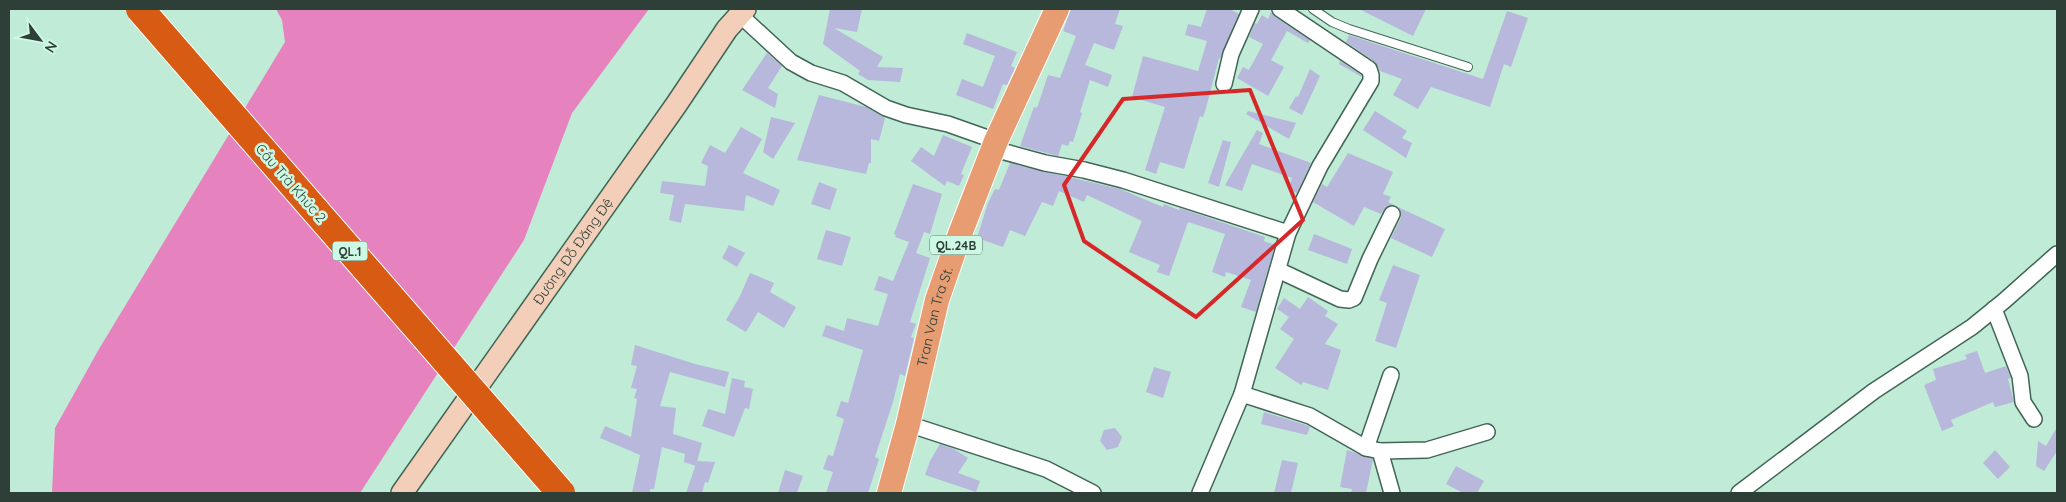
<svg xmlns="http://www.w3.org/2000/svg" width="2066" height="502" viewBox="0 0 2066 502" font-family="Quicksand,sans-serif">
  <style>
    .water { fill: #e683be }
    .building { fill: #b7b8dc }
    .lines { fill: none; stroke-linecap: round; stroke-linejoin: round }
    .lane-casing { stroke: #406655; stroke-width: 10 }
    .street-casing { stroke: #406655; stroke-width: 18 }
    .secondary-casing { stroke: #406655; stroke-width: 24 }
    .primary-casing { stroke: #fff; stroke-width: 26 }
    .lane { stroke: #fff; stroke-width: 8 }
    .street { stroke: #fff; stroke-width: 15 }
    .secondary { stroke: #f3ceb8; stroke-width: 21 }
    .primary { stroke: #e79d71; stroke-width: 24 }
    .highway-bridge-casing { stroke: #fff; stroke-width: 30; stroke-linecap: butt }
    .highway-bridge { stroke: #d75b13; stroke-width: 28 }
    .marked { fill: none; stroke: #d62828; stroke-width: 4; stroke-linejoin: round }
    .labels { text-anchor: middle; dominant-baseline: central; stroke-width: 5; stroke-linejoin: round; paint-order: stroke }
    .shield { fill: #cdf8e3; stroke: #5e766b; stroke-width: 1 }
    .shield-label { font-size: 12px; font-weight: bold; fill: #2e3f37 }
    .street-label { font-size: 14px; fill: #2e3f37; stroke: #cdf8e3 }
  </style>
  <rect width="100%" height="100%" fill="#c0ebd6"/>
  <polygon class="water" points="276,9 649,9 572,113 524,240 360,493 52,493 55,428 99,349 285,42 282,20"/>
  <g class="building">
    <polygon points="830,9 862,9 857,32 834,28 883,57 877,67 903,68 900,82 868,80 858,74 860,71 823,44"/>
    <polygon points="1071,9 1120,9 1115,24 1123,26 1114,50 1094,43 1085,65 1112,75 1108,87 1090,80 1080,112 1082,113 1073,142 1070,141 1068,146 1062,144 1058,156 1020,146 1034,107 1037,108 1048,75 1060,78 1076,36 1063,31"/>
    <polygon points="1207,9 1230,9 1239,14 1220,59 1219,58 1206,108 1203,117 1200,116 1184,169 1160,162 1156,174 1145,170 1165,107 1132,97 1143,56 1198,71 1207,41 1185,35 1188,24 1201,27"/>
    <polygon points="1359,9 1426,9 1413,36"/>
    <polygon points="1507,11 1528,18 1511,67 1504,64 1490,107 1431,87 1418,109 1393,95 1402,79 1380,71 1374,61 1346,42 1349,35 1483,79"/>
    <polygon points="1271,12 1275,17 1310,40 1308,43 1287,31 1271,60 1284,67 1268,96 1237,78 1243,67 1249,70 1263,44 1249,37 1255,23 1257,24 1262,15 1268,19"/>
    <polygon points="967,33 1017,52 1011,66 1015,68 1007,85 1003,84 993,109 956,95 962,79 983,87 995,56 963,44"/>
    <polygon points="767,53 782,66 768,88 778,94 775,108 742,90"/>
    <polygon points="1340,61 1361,75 1362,77 1339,64"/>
    <polygon points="1310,69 1320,76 1302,115 1289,108 1296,96 1298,97"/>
    <polygon points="819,95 866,107 885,118 879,141 871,139 871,163 869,163 866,174 797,160"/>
    <polygon points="1248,111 1296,123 1289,139 1246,114"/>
    <polygon points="1375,111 1407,131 1402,138 1412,143 1406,158 1363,130"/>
    <polygon points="771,117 795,123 773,159 763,152"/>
    <polygon points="741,127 762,139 743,173 780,190 773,206 746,195 744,211 685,204 681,223 669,220 674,195 660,193 662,181 705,186 708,166 701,163 710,145 725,153"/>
    <polygon points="1257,130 1263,133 1259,144 1311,163 1297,193 1288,189 1292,178 1252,164 1242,191 1225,185"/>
    <polygon points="943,135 972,147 961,174 964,175 959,186 947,181 945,186 911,161 921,147 934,156"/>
    <polygon points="1223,140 1231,142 1219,187 1208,183"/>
    <polygon points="1348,153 1393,172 1383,194 1391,197 1388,202 1394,205 1386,207 1381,214 1364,207 1354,226 1313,202 1322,184 1327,187"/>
    <polygon points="1010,163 1120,189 1163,207 1164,204 1179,210 1180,208 1265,237 1264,241 1275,245 1256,312 1241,307 1251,280 1226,272 1225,277 1212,272 1225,234 1188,222 1169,276 1157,272 1160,265 1129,252 1142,221 1087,195 1084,202 1059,191 1053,206 1042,202 1025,236 1010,230 1003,247 977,238 988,203 995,189 999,190"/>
    <polygon points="819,182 837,189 830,210 811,204"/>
    <polygon points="913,184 942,194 930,234 924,232 916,253 930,258 910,322 916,324 911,337 914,338 905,376 900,374 893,402 875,457 879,459 868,493 826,493 833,472 823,469 828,455 833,456 844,419 836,416 841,401 848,403 863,350 822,336 826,325 844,331 847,318 878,326 888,294 874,290 879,276 893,281 909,242 895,237 896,235 894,234"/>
    <polygon points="1398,207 1445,229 1432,257 1391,238 1401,218 1401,213"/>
    <polygon points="826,230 851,237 842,266 817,259"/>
    <polygon points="1314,234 1352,249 1347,264 1308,250"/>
    <polygon points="729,245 745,253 737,267 722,258"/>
    <polygon points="1393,265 1420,275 1396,348 1375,341 1387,303 1379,300"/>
    <polygon points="750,273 774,283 770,292 796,307 784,328 758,312 746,332 726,320 740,296"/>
    <polygon points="1308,297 1328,311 1325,316 1338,324 1325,344 1341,350 1328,390 1303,382 1301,385 1275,368 1294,339 1280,329 1289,317 1277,309 1284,298 1300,309"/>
    <polygon points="635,345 695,364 729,372 725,387 670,372 660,406 676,408 673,434 702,443 696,466 684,462 685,454 662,447 654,489 650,489 650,493 632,493 640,455 600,438 605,426 631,437 637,399 634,398 637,389 631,388 637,366 631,365"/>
    <polygon points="1977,351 1985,373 2006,366 2011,378 2008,379 2014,402 1995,407 1993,402 1951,420 1954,426 1942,431 1924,385 1936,380 1933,369 1967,359 1965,355"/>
    <polygon points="1154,367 1171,372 1163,398 1146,392"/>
    <polygon points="732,378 745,381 744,387 753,389 749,409 745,408 734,437 702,426 708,409 725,414"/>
    <polygon points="1264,412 1306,425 1310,427 1307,435 1261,424"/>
    <polygon points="2057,427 2057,451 2044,471 2036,466 2038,441 2046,446"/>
    <polygon points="1115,428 1122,437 1118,447 1107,450 1100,441 1104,430"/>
    <polygon points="940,444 954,449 968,458 958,473 980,481 976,492 925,475 930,461"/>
    <polygon points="1347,450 1373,459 1366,493 1351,493 1352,489 1340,487"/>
    <polygon points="1995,450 2010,467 1998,479 1983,463"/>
    <polygon points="1282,460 1298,463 1291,493 1274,493"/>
    <polygon points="697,461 715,462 708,483 705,482 702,493 686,493"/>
    <polygon points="1456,466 1484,481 1477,493 1463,493 1446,484"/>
    <polygon points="785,470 803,476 797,493 778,493"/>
  </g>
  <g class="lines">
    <g class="lane-casing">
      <polyline id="lane" points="1313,9 1332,22 1349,29 1468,67"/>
    </g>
    <g class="street-casing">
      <g id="street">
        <polyline points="740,15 791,62 811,73 843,83 886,108 906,115 948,124 996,141"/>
        <polyline points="1224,84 1231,54 1251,9"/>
        <polyline points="994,149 1045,163 1084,170 1123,180 1288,233"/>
        <polyline points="1278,270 1340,299 1349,300 1354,298 1370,259 1392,214"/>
        <polyline points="1994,309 2020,376 2023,402 2034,419"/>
        <polyline points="1242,394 1310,416 1366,448 1380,451 1427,450 1487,432"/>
        <polyline points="908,424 1046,469 1093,493"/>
        <polyline points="1366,448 1391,375"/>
        <polyline points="1380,451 1392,493"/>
        <polyline points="1200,493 1242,394 1288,233 1320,166 1371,81 1371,75 1369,69 1280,9"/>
        <polyline points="1739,493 1874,391 1972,327 2004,301 2057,254"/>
      </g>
    </g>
    <g class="secondary-casing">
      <g id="secondary">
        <path id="s1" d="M402,493L676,105L727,29L745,9"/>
      </g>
    </g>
    <g class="primary-casing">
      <g id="primary">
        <path id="s2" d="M889,493L908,424L937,300L960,234L996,141L1057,9"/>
      </g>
    </g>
    <use href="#lane" class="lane"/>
    <use href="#street" class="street"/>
    <use href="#secondary" class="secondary"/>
    <use href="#primary" class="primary"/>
    <g class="highway-bridge-casing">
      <polyline id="highway-bridge" points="140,9 561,493"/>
    </g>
    <use href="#highway-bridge" class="highway-bridge"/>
  </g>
  <path class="marked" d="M1250,90L1303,220L1196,317L1084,241L1064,185L1123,99Z"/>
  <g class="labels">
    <g class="shield">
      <rect x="930" y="235.5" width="52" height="19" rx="4"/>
      <rect x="332.5" y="241.5" width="35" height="19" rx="4"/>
    </g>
    <g class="shield-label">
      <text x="956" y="245">QL.24B</text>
      <text x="350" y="251">QL.1</text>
    </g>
    <g class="street-label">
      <text transform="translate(291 183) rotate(49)">Cầu Trà Khúc 2</text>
      <text stroke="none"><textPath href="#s1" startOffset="296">Đường Đỗ Đăng Đệ</textPath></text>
      <text stroke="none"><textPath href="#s2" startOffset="182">Tran Van Tra St.</textPath></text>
    </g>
  </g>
  <rect width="2066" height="502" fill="none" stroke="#2e3f37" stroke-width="20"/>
  <g transform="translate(40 40) rotate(122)" stroke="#cdf8e3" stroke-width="4" paint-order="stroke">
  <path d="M0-4L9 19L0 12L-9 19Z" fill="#2e3f37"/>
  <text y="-8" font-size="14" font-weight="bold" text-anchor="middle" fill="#2e3f37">N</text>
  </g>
</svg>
